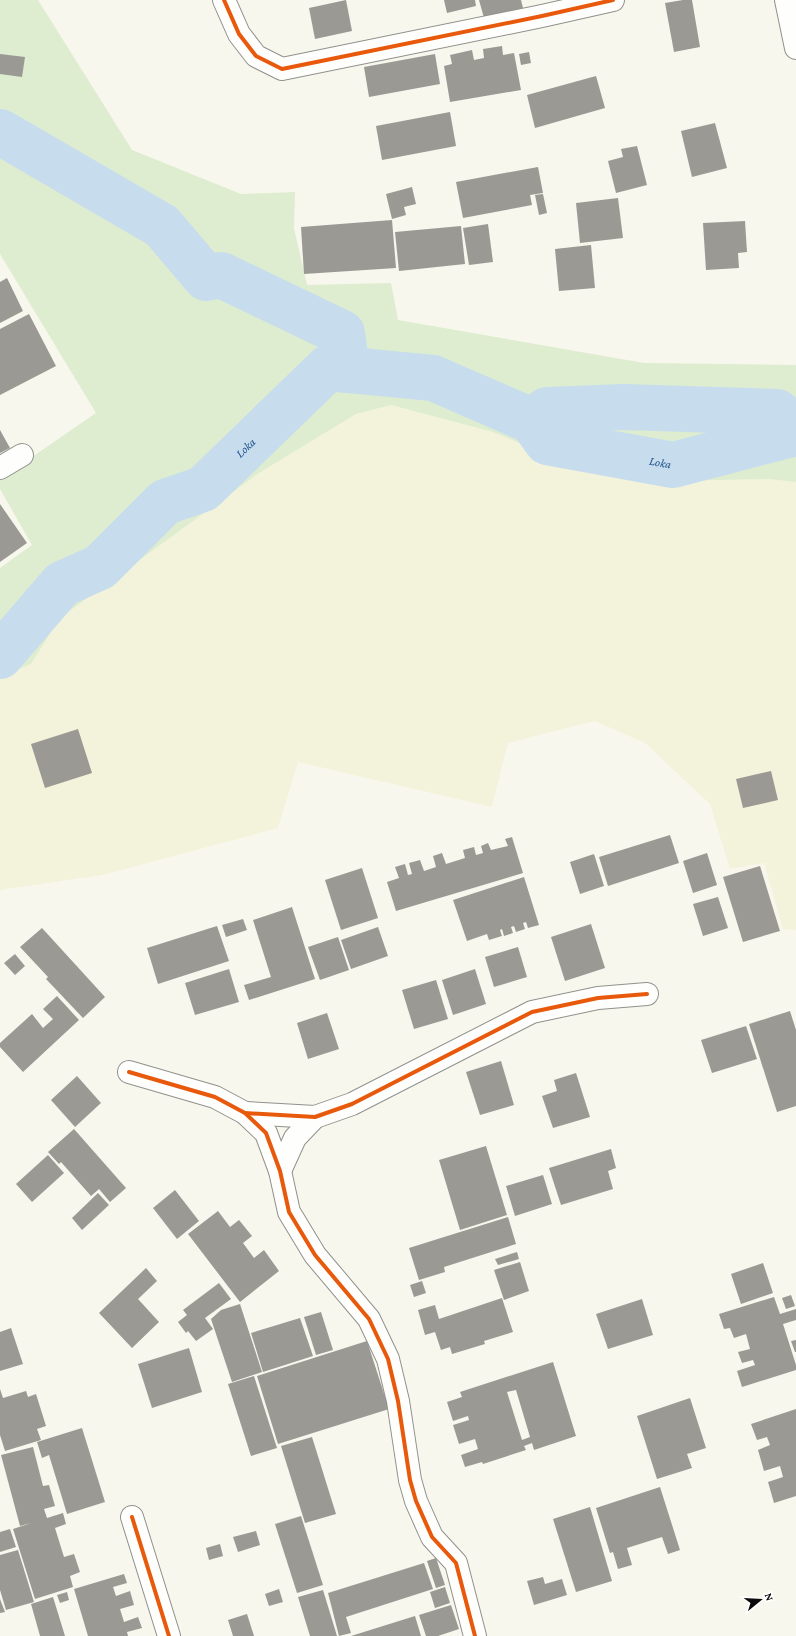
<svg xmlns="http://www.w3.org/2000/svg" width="796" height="1636" viewBox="0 0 796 1636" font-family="'Crimson Pro',serif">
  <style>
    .farmland { fill: #f3f3db }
    .green { fill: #deeccf }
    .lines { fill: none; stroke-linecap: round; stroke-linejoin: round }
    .river { stroke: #c7ddee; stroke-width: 46 }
    .building { fill: #9a9993; fill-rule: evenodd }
    .minor-casing { stroke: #91918c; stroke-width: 24 }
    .minor { stroke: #fefefc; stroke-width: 22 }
    .cycleway-casing { stroke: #fff; stroke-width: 6 }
    .cycleway { stroke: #e8590c; stroke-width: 4 }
    .labels { text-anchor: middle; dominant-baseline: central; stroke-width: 4; stroke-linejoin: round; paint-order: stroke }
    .water-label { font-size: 12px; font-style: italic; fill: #21548d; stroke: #fff }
  </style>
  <rect width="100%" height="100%" fill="#f8f7ed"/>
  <polygon class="farmland" points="391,405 493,432 584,470 769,479 796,482 796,930 783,929 764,863 730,869 710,804 645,743 595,721 508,743 492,807 298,762 278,828 103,875 0,890 0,677 31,664 60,618 259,473 356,414"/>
  <polygon class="green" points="0,0 38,0 132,150 241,194 295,192 294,228 307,285 391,283 398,320 644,363 796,365 796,482 769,479 669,481 584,470 493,432 391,405 356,414 259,473 60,618 31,664 0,677 0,568 32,545 0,489 0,479 96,413 0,254"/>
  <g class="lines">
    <g class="river">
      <polyline points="0,132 162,226 206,278 221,275 342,333 347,370"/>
      <polyline points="532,421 547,410 624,407 777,412 796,427"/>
      <path id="s1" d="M0,656L62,584L100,567L165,502L203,489L328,368L433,378L532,421L547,442L673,465L796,433"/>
    </g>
  </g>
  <g class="building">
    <polygon points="346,0 352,31 315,39 309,8"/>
    <polygon points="444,0 475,0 476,6 447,13"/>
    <polygon points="479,0 521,0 523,8 484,18"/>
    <polygon points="683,0 692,0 700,47 674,52 665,3"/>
    <polygon points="502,46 503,55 514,53 521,90 450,102 444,66 452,64 450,55 472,50 474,60 484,58 483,49"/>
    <polygon points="529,52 531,63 521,65 519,54"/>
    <polygon points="0,54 25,57 22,77 0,74"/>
    <polygon points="435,54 440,84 369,97 364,67"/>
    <polygon points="596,76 605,108 535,128 527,95"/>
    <polygon points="450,112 456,146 382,160 376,126"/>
    <polygon points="715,123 727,168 692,177 681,131"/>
    <polygon points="637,146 647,185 616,193 608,161 623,157 621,149"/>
    <polygon points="538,167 543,193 530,195 532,205 463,218 456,182"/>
    <polygon points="412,187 416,204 404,207 406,215 392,219 386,194"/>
    <polygon points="543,194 547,213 539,215 535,195"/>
    <polygon points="618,198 623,238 580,243 576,203"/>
    <polygon points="392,220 396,268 304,274 301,227"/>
    <polygon points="745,221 747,252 738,253 739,268 706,270 703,223"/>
    <polygon points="488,224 493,262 469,265 463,228"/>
    <polygon points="461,226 465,264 399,271 395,232"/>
    <polygon points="591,245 595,288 559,291 555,249"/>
    <polygon points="7,278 23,311 0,323 0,282"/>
    <polygon points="29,314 56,366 0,395 0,329"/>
    <polygon points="0,430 10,448 0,453"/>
    <polygon points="0,504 27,543 0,562"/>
    <polygon points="78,729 92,773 45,788 31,744"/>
    <polygon points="771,771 778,800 743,808 736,779"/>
    <polygon points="670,835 679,863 608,886 599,857"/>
    <polygon points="512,837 523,873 396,911 387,882 399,878 395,867 405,864 408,875 412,874 409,863 420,860 424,871 436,867 433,856 442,853 446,864 465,858 463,850 474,847 476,855 483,853 481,846 488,843 491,850 508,846 505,839"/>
    <polygon points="707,853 717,885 693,893 683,861"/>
    <polygon points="594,854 604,886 580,894 570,862"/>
    <polygon points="760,866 780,931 743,942 723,877"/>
    <polygon points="362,868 378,918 341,930 325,880"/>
    <polygon points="524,877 539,925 528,928 526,922 523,923 525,929 516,932 514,926 511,927 513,933 504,936 502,929 500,930 502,936 489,940 487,934 467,941 453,900"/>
    <polygon points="718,897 728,928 703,936 693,904"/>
    <polygon points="292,907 315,979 249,1000 244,985 271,977 253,920"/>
    <polygon points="243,919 247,930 226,937 222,925"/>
    <polygon points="591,924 605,968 565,981 551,937"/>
    <polygon points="217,926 229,961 158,984 147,948"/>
    <polygon points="378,927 388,956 351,969 341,940"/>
    <polygon points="42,928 105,997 83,1018 46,979 48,977 20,947"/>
    <polygon points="338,937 349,970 320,980 308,947"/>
    <polygon points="518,947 527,977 494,987 485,957"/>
    <polygon points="15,954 25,966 15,975 4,963"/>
    <polygon points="229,969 239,1002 195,1015 185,983"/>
    <polygon points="475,969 486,1004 453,1015 442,980"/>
    <polygon points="436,980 448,1019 414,1029 402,990"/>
    <polygon points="57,996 79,1020 23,1072 0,1047 0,1043 32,1014 43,1028 53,1019 43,1009"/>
    <polygon points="790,1011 796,1030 796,1106 777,1112 749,1024"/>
    <polygon points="327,1013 339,1049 308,1059 297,1023"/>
    <polygon points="746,1026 757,1059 712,1073 701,1040"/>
    <polygon points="501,1061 514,1105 480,1115 466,1072"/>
    <polygon points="576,1073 590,1117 553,1128 542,1096 557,1091 554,1080"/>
    <polygon points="77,1076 101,1103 75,1127 51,1100"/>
    <polygon points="74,1129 126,1188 110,1202 99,1189 91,1196 61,1162 59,1164 48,1152"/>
    <polygon points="486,1146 507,1215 460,1230 439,1160"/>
    <polygon points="611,1149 616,1168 608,1171 613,1189 561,1205 549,1168"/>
    <polygon points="48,1155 64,1173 32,1202 16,1184"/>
    <polygon points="543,1175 552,1204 515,1216 506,1186"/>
    <polygon points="175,1190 199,1221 177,1239 153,1208"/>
    <polygon points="98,1193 109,1205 82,1230 72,1218"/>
    <polygon points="218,1211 230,1227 239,1220 252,1236 243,1243 254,1258 264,1250 279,1271 240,1302 188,1234"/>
    <polygon points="508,1217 516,1244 444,1267 445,1272 419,1280 409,1248"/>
    <polygon points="517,1252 519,1259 498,1265 495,1259"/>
    <polygon points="520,1262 529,1291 504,1300 494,1270"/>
    <polygon points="763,1263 773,1293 741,1304 731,1274"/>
    <polygon points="146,1268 157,1281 138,1299 159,1322 132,1348 99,1313"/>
    <polygon points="422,1281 426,1293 414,1297 410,1285"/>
    <polygon points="219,1283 231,1299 205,1318 213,1329 196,1341 188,1331 186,1333 178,1322 187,1315 183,1310"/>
    <polygon points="791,1295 795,1306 786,1309 782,1298"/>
    <polygon points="774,1297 780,1314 796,1309 796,1320 783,1324 796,1365 796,1370 742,1387 737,1371 755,1365 753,1360 742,1363 738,1352 750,1349 746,1334 734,1338 730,1328 724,1329 719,1314"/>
    <polygon points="502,1298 513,1332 484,1341 485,1344 452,1354 450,1347 441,1350 435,1332 425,1335 418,1310 435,1305 439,1319"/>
    <polygon points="642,1299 653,1335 608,1349 596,1314"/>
    <polygon points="240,1304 262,1372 232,1382 211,1319 221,1310"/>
    <polygon points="321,1312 333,1350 316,1355 304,1317"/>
    <polygon points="300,1318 313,1356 263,1372 251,1333"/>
    <polygon points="11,1328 23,1364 0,1371 0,1332"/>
    <polygon points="796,1340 796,1352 795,1352 791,1341"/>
    <polygon points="367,1341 389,1409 278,1444 257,1376"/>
    <polygon points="189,1348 202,1392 152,1408 138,1364"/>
    <path d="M553,1362L576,1436L534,1450L532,1443L524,1446L526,1450L483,1464L482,1462L465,1467L461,1455L478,1449L475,1439L459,1444L453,1425L469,1420L468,1416L453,1421L447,1402L462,1397L460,1392ZM516,1390L530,1437L522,1440L507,1392Z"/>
    <polygon points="254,1376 277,1448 251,1456 228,1384"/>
    <polygon points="0,1389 3,1398 26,1391 28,1397 36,1394 46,1426 37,1429 41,1440 5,1451 0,1435"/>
    <polygon points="690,1398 706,1448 687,1454 692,1468 657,1479 637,1416"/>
    <polygon points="796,1409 796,1496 774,1503 768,1482 783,1477 780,1466 764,1471 758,1450 770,1445 767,1437 757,1440 751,1424"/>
    <polygon points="82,1428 105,1502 67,1514 49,1455 42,1458 37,1442"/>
    <polygon points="312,1437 336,1514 305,1523 281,1446"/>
    <polygon points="33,1447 43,1486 49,1485 55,1506 44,1509 47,1518 63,1513 66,1524 55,1528 64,1557 74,1554 80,1572 70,1576 73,1587 35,1599 13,1529 31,1523 20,1526 1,1455"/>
    <polygon points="660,1487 680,1550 668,1554 662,1537 627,1548 632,1565 618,1569 613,1552 610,1553 596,1508"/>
    <polygon points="590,1507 612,1581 576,1592 553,1519"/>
    <polygon points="301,1516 323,1585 297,1593 275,1524"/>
    <polygon points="10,1529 16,1547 0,1552 0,1532"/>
    <polygon points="256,1531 260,1545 238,1552 233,1537"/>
    <polygon points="220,1544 223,1556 209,1560 206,1548"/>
    <polygon points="18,1550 34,1602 6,1610 0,1590 0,1555"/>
    <polygon points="436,1558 445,1585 436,1588 427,1561"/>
    <polygon points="424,1563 433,1589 346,1617 351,1633 339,1636 328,1593"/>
    <polygon points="124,1574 127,1583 113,1587 116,1596 130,1591 134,1605 120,1609 124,1622 138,1617 142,1628 127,1632 128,1636 88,1636 74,1589"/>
    <polygon points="543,1577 545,1584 562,1579 567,1595 534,1605 527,1581"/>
    <polygon points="445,1587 450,1603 435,1608 430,1592"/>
    <polygon points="279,1589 283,1602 269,1606 265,1594"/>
    <polygon points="323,1590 337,1636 310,1636 298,1597"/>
    <polygon points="67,1592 69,1600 60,1603 57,1595"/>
    <polygon points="53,1597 65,1636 40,1636 31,1604"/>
    <polygon points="0,1599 5,1612 0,1613"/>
    <polygon points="451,1605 459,1629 438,1636 426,1636 419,1615"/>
    <polygon points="247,1614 254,1636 233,1636 228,1620"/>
    <polygon points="415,1616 421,1636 351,1636"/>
  </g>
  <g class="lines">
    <g class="minor-casing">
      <g id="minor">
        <polyline points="224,0 239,34 256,56 282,69 542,16 613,0"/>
        <polyline points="786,0 796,48"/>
        <polyline points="0,468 22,455"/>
        <polyline points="129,1072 215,1097 245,1113 266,1133 280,1171 289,1212 315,1255 369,1319 388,1359 398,1401 410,1480 416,1501 432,1537 456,1563 475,1636"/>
        <polyline points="245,1113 315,1117 352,1104 532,1012 598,998 647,994"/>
        <polyline points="280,1171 295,1138 315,1117"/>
        <polyline points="132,1517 169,1636"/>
      </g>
    </g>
    <use href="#minor" class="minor"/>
    <g class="cycleway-casing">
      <g id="cycleway">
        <polyline points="224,0 239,34 256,56 282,69 542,16 613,0"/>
        <polyline points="129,1072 215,1097 245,1113 266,1133 280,1171 289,1212 315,1255 369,1319 388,1359 398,1401 410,1480 416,1501 432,1537 456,1563 475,1636"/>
        <polyline points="245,1113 315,1117 352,1104 532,1012 598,998 647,994"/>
        <polyline points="132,1517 169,1636"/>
      </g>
    </g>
    <use href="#cycleway" class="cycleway"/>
  </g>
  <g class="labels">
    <g class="water-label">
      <text stroke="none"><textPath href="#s1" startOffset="328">Loka</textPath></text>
      <text stroke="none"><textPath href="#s1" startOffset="797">Loka</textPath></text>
    </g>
  </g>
  <g transform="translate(760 1600) rotate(72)" stroke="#ffffff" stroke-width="3" paint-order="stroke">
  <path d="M0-3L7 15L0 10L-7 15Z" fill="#0a0a0a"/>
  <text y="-6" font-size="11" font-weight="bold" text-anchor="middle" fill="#0a0a0a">N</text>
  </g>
</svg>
